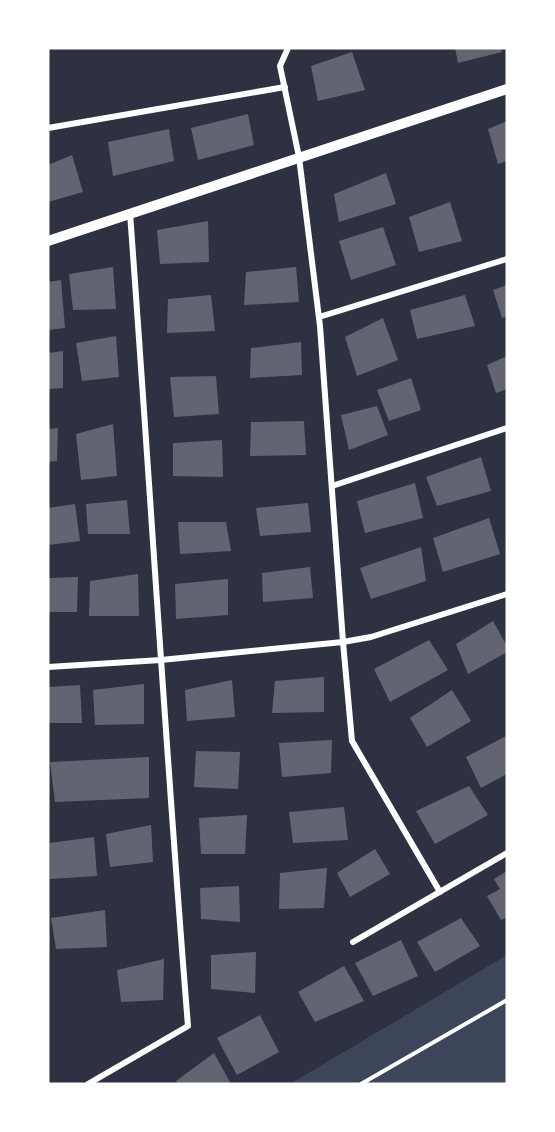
<svg xmlns="http://www.w3.org/2000/svg" width="555" height="1132" viewBox="0 0 555 1132" font-family="'Sofia Sans Condensed',sans-serif">
  <style>
    .green { fill: #3c4559 }
    .building { fill: #626471 }
    .lines { fill: none; stroke-linecap: round; stroke-linejoin: round }
    .path { stroke: #fff; stroke-width: 4 }
    .minor { stroke: #fff; stroke-width: 6 }
    .tertiary { stroke: #fff; stroke-width: 10 }
  </style>
  <rect width="100%" height="100%" fill="#2d3142"/>
  <polygon class="green" points="507,955 507,1084 290,1084"/>
  <g class="building">
    <polygon points="455,48 501,48 502,52 458,63"/>
    <polygon points="352,52 365,90 318,101 311,66"/>
    <polygon points="248,114 254,145 198,160 191,128"/>
    <polygon points="507,121 507,161 498,164 488,129"/>
    <polygon points="169,129 174,161 113,176 108,142"/>
    <polygon points="72,155 83,192 48,202 48,165"/>
    <polygon points="386,173 396,204 339,222 334,194"/>
    <polygon points="450,202 462,241 419,252 409,217"/>
    <polygon points="208,221 209,262 160,264 157,230"/>
    <polygon points="383,227 396,265 351,280 339,241"/>
    <polygon points="113,267 116,309 73,310 69,274"/>
    <polygon points="296,267 299,302 244,305 246,272"/>
    <polygon points="61,280 65,328 48,330 48,282"/>
    <polygon points="507,285 507,316 502,318 493,290"/>
    <polygon points="211,295 215,331 167,333 168,299"/>
    <polygon points="465,295 475,326 417,339 410,310"/>
    <polygon points="383,318 398,360 357,376 345,337"/>
    <polygon points="116,336 119,377 82,381 76,343"/>
    <polygon points="301,342 302,375 250,378 251,348"/>
    <polygon points="63,351 63,388 48,389 48,353"/>
    <polygon points="507,356 507,389 496,393 487,365"/>
    <polygon points="216,376 219,414 174,417 170,377"/>
    <polygon points="411,378 421,410 389,421 377,390"/>
    <polygon points="377,406 388,435 349,450 341,415"/>
    <polygon points="304,421 306,455 250,456 251,422"/>
    <polygon points="113,424 117,476 81,480 76,434"/>
    <polygon points="58,428 57,461 48,462 48,429"/>
    <polygon points="222,440 223,477 173,476 173,443"/>
    <polygon points="481,457 491,491 437,506 426,477"/>
    <polygon points="415,483 423,518 365,533 357,501"/>
    <polygon points="127,500 130,534 88,534 86,504"/>
    <polygon points="308,503 311,532 260,536 256,508"/>
    <polygon points="75,504 80,541 48,545 48,508"/>
    <polygon points="489,518 500,554 443,572 433,538"/>
    <polygon points="178,522 226,522 231,551 180,554"/>
    <polygon points="421,547 426,581 371,599 360,568"/>
    <polygon points="310,567 313,598 263,602 262,573"/>
    <polygon points="138,574 139,616 89,616 90,581"/>
    <polygon points="78,577 77,612 48,612 48,578"/>
    <polygon points="228,579 228,615 176,619 175,584"/>
    <polygon points="493,621 507,646 507,652 468,674 456,644"/>
    <polygon points="429,640 448,670 390,702 374,669"/>
    <polygon points="324,677 324,712 272,713 275,681"/>
    <polygon points="232,680 235,717 187,721 185,690"/>
    <polygon points="144,684 144,724 95,725 93,690"/>
    <polygon points="80,685 82,723 48,723 48,687"/>
    <polygon points="452,690 471,721 427,747 410,718"/>
    <polygon points="506,736 507,774 481,788 466,757"/>
    <polygon points="332,740 331,773 282,777 279,743"/>
    <polygon points="196,751 240,752 238,789 194,787"/>
    <polygon points="149,757 149,798 55,802 50,762"/>
    <polygon points="469,786 488,815 435,844 416,811"/>
    <polygon points="344,807 348,840 293,843 289,812"/>
    <polygon points="247,815 245,854 201,854 199,818"/>
    <polygon points="151,825 153,862 110,867 106,834"/>
    <polygon points="94,837 97,876 50,879 50,843"/>
    <polygon points="375,849 390,874 350,897 337,873"/>
    <polygon points="327,868 324,908 279,909 280,873"/>
    <polygon points="507,871 507,917 501,920 487,896 500,889 494,879"/>
    <polygon points="239,886 240,922 201,919 200,888"/>
    <polygon points="105,910 107,947 56,949 51,918"/>
    <polygon points="461,918 480,946 435,972 417,942"/>
    <polygon points="401,940 418,976 373,996 355,963"/>
    <polygon points="256,952 255,993 211,989 211,955"/>
    <polygon points="164,959 163,1000 121,1002 117,970"/>
    <polygon points="344,966 364,1001 315,1022 298,992"/>
    <polygon points="260,1015 279,1052 237,1075 217,1038"/>
    <polygon points="214,1053 231,1084 178,1084 176,1081"/>
  </g>
  <g class="lines">
    <polyline class="path" points="361,1084 507,1000"/>
    <g class="minor">
      <polyline points="288,48 280,66 299,157 320,326 343,642 352,741 440,892"/>
      <polyline points="48,128 285,87"/>
      <polyline points="319,317 507,259"/>
      <polyline points="332,486 507,428"/>
      <polyline points="48,667 161,660 343,642 371,637 507,594"/>
      <polyline points="353,942 507,853"/>
      <path d="M88,1084L188,1026C166,755 150,484 130,213"/>
    </g>
    <polyline class="tertiary" points="48,241 507,89"/>
  </g>
  <rect width="555" height="1132" fill="none" stroke="#ffffff" stroke-width="99"/>
</svg>
